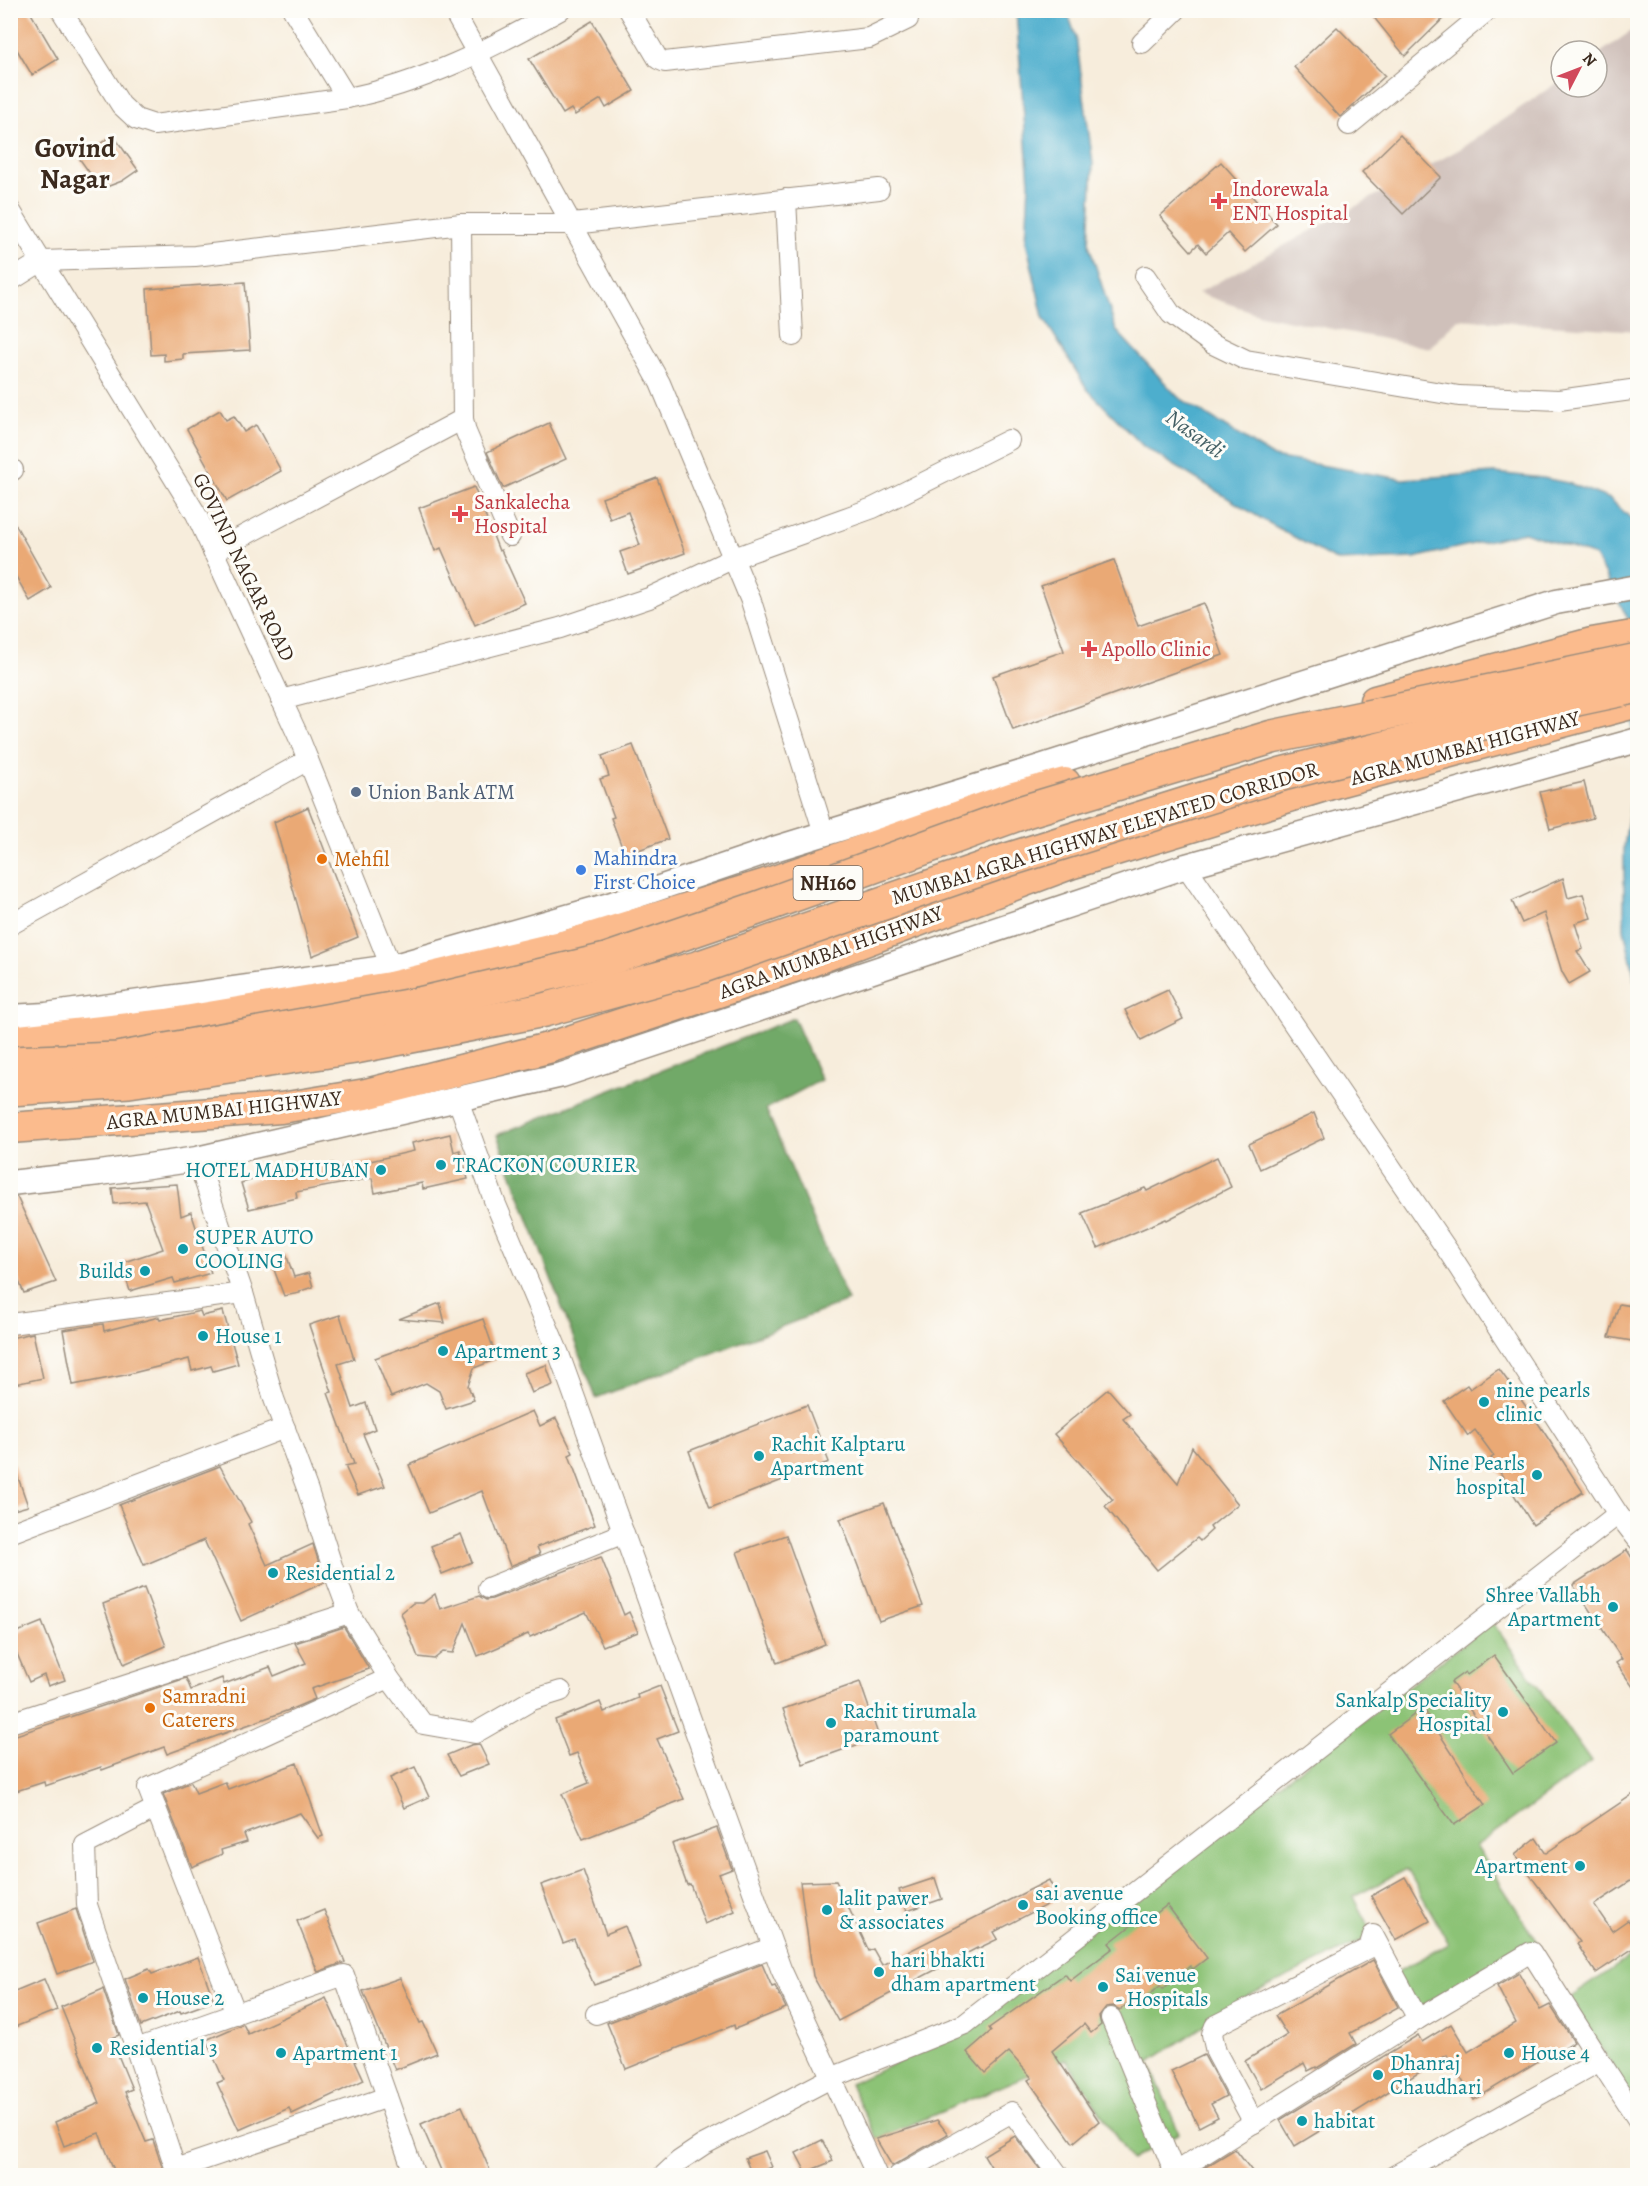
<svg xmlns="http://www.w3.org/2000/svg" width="1648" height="2186" viewBox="0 0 1648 2186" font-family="Alegreya,serif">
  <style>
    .industrial { fill: #cfc0ba }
    .green { fill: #8cc376; stroke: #64764a; stroke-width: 1.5 }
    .forest { fill: #71a967; stroke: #566a42; stroke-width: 1.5 }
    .water { fill: #4eaecd; stroke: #446c76; stroke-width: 1.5 }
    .building { fill: #eaa975 }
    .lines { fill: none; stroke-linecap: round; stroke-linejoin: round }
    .minor-casing { stroke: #998c7d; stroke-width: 22 }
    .tertiary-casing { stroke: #998c7d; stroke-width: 27 }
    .primary-casing { stroke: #998c7d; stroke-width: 33 }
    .minor { stroke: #fff; stroke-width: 20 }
    .tertiary { stroke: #fff; stroke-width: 24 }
    .primary { stroke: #fbbb8d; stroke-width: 30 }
    .motorway-bridge-casing { stroke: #998c7d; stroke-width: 36; stroke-linecap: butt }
    .motorway-bridge { stroke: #fbbb8d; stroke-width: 33 }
    .health-dot { fill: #e0444e; stroke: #fdfcf7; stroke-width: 2 }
    .service-dot { fill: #5c6f8a; stroke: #fdfcf7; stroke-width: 2 }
    .food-dot { fill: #e8710a; stroke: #fdfcf7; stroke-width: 2 }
    .shop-dot { fill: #3f7fe0; stroke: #fdfcf7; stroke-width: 2 }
    .culture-dot { fill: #0f9aa8; stroke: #fdfcf7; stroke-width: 2 }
    .labels { text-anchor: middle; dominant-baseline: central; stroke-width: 6; stroke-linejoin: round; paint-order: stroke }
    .shield { fill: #fdfcf7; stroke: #75695f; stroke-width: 1.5 }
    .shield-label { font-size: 20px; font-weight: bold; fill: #3b2a1e }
    .health-label { font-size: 21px; fill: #be3a42; stroke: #fdfcf7; text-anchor: start }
    .street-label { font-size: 21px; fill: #3b2a1e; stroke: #fdfcf7 }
    .service-label { font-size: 21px; fill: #4e5e75; stroke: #fdfcf7; text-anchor: start }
    .shop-label { font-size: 21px; fill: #366cbe; stroke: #fdfcf7; text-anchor: start }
    .food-label { font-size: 21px; fill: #c56008; stroke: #fdfcf7; text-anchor: start }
    .culture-label { font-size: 21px; fill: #0d838f; stroke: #fdfcf7; text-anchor: start }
    .water-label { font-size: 22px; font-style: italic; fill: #435f64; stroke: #fdfcf7 }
    .district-label { font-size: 27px; font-weight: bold; fill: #3b2a1e; stroke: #fdfcf7 }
  </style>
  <rect width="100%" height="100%" fill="#fdfcf7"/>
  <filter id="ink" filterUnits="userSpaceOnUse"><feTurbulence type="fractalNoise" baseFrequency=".0167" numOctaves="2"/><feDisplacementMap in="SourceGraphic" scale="12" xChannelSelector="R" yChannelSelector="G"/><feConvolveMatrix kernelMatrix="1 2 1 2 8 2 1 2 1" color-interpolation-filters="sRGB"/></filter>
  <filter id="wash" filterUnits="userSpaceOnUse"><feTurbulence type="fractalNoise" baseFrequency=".008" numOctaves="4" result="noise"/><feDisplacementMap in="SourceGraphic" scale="24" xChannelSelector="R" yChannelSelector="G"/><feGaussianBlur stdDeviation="1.35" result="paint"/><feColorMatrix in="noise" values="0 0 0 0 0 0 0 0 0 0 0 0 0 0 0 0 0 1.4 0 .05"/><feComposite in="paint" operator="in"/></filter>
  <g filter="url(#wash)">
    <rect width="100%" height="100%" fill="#f7eddc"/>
    <polygon class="industrial" points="1637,27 1637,331 1458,319 1430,348 1261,315 1198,293 1460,149 1561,80 1561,87 1597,87 1597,55"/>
    <g class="green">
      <polygon points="1492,1622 1591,1762 1476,1846 1539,1944 1413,2013 1393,1974 1449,1944 1407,1869 1353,1897 1373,1935 1250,1995 1149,2062 1179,2133 1131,2160 1066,2059 877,2139 850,2084 947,2039"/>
      <polygon points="1637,1952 1637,2106 1570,1998"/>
    </g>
    <polygon class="forest" points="794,1018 821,1080 766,1109 848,1301 596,1398 497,1135"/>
    <polygon class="water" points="1016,11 1067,11 1076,37 1093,164 1089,245 1116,330 1178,397 1273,457 1402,479 1495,473 1543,478 1568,483 1610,499 1637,524 1637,988 1624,929 1624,847 1635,774 1629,621 1595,556 1524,532 1414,558 1337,561 1262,519 1144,447 1087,389 1043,317 1026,241 1029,183"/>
    <g id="blocks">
      <g class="building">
        <polygon points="24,10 29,10 58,59 32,75 10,38 10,19"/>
        <polygon points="1368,10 1452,10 1405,56"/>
        <polygon points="592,21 634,91 606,108 601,99 575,115 571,109 563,114 529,59"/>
        <polygon points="1337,27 1385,76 1340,117 1294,67"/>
        <polygon points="113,135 138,170 122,181 101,189 79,158"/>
        <polygon points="1400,135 1441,177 1403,214 1362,172"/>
        <polygon points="1221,162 1277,224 1245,252 1228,233 1206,253 1198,244 1191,251 1160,216"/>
        <polygon points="245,282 250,350 183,354 183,359 164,361 164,354 151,355 147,289"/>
        <polygon points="220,410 226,420 234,416 244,432 256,425 281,471 227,501 187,429"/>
        <polygon points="549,423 566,459 503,488 487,452"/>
        <polygon points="657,478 685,553 628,574 620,552 640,545 628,512 610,519 602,498"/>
        <polygon points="474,487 499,551 501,550 525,603 475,625 441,548 435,551 419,508"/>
        <polygon points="10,515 51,588 30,601 10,566"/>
        <polygon points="1114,560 1138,626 1204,603 1223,655 1013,730 993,676 1064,651 1041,586"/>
        <polygon points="633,745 668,839 625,855 611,818 614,817 600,779 609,776 602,756"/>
        <polygon points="1584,782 1593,818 1550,829 1540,792"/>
        <polygon points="308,807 358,937 312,956 274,822"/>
        <polygon points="1563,878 1568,898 1583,894 1591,918 1575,923 1583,949 1577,951 1590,972 1569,984 1562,972 1544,913 1522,923 1512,901"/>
        <polygon points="1168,990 1183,1019 1141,1040 1125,1010"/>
        <polygon points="1314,1113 1324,1138 1260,1169 1249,1144"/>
        <polygon points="450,1134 454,1152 460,1150 468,1179 423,1189 422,1183 375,1193 372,1178 296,1192 297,1198 249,1209 241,1183 290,1169 291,1172 333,1163 335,1169 414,1151 412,1143"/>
        <polygon points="1217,1157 1231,1187 1167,1220 1166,1219 1098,1248 1082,1213 1145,1188 1147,1191"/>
        <polygon points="177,1184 181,1216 191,1212 211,1273 175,1283 173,1278 130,1291 121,1263 163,1249 145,1201 114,1204 112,1188"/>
        <polygon points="10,1197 17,1197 56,1282 24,1293 10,1261"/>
        <polygon points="286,1254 294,1277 309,1273 313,1287 300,1291 300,1293 284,1296 270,1259"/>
        <polygon points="440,1303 445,1323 399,1319"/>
        <polygon points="1619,1304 1638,1307 1638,1342 1609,1337"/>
        <polygon points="200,1311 202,1316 223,1311 238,1364 213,1371 211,1366 192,1371 189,1359 125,1375 73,1385 63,1330 103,1324 104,1331 159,1317 160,1320"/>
        <polygon points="340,1315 354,1359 338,1364 353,1408 366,1403 375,1429 363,1434 385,1486 358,1495 345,1466 354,1464 328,1393 332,1392 309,1325"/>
        <polygon points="483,1319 497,1359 474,1368 468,1386 474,1400 446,1409 439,1391 426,1383 391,1397 375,1358"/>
        <polygon points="33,1333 43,1378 10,1385 10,1338"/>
        <polygon points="546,1365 553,1385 532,1393 524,1373"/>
        <polygon points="1499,1369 1540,1426 1583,1492 1533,1525 1491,1458 1494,1456 1475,1430 1468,1436 1444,1401 1467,1385 1470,1389"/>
        <polygon points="1108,1389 1130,1414 1123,1419 1178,1483 1192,1447 1238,1504 1210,1527 1212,1530 1200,1541 1197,1538 1157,1570 1105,1506 1113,1500 1054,1434"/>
        <polygon points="807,1405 829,1462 710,1508 689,1451"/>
        <polygon points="533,1411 540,1426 556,1418 573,1453 569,1455 595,1525 537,1547 540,1554 510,1566 482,1491 429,1513 409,1465"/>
        <polygon points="13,1463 28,1506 10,1511 10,1464"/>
        <polygon points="220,1466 251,1522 248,1524 267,1565 313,1544 325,1582 241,1621 204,1540 144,1565 119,1505"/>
        <polygon points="884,1503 923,1606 879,1621 840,1519"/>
        <polygon points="461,1534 472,1562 442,1574 431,1546"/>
        <polygon points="786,1535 825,1644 777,1663 737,1552"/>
        <polygon points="1627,1550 1638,1567 1638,1694 1616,1663 1622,1659 1573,1585"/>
        <polygon points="601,1557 624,1615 629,1612 638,1632 603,1646 586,1612 530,1637 528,1634 478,1656 465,1623 453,1653 443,1652 434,1659 418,1657 401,1613 413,1603 423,1603 435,1594 440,1609 479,1596 486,1600 492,1599"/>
        <polygon points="144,1588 166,1646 124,1664 103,1604"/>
        <polygon points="42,1622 65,1680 48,1686 44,1675 29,1682 10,1637 10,1635"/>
        <polygon points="344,1627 369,1669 311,1689 315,1699 289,1710 167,1754 164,1747 102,1770 101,1767 45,1786 44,1782 10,1793 10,1737 186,1678 191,1690 222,1678 224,1684 270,1667 274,1676 306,1663 295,1643"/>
        <polygon points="1494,1655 1556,1743 1513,1773 1451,1682 1465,1672 1467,1675"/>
        <polygon points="860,1682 879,1737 803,1764 783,1709"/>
        <polygon points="660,1686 678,1731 657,1739 684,1799 583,1839 562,1794 589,1783 577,1753 569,1756 555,1720 600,1702 604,1712 638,1698 637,1695"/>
        <polygon points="1423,1708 1485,1805 1454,1825 1388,1734"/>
        <polygon points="479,1744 489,1764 459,1776 447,1755 471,1745"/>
        <polygon points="297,1763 323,1836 318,1838 300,1813 244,1834 247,1842 221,1850 222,1854 192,1867 163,1794 191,1782 196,1793 225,1782 228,1789"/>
        <polygon points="415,1767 429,1797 404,1808 390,1778"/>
        <polygon points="1638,1791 1638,1876 1594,1905 1612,1931 1628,1920 1638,1934 1638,1945 1596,1973 1577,1944 1580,1942 1515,1855 1536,1838 1546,1853"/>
        <polygon points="717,1828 732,1869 719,1874 735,1911 705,1924 690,1884 687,1885 672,1844"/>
        <polygon points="583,1870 606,1934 625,1926 641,1968 594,1985 574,1939 563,1943 541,1885"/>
        <polygon points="1405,1877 1430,1921 1396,1940 1371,1896"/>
        <polygon points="935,1878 942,1899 907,1911 899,1890"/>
        <polygon points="1049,1880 1058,1899 994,1932 998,1939 977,1949 977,1948 838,2021 813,1976 800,1882 836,1881 869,1951 873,1949 882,1965"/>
        <polygon points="1167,1905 1207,1958 1193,1969 1190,1966 1163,1989 1160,1986 1146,1998 1141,1992 1120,2010 1113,2006 1106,2007 1099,2016 1101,2025 1091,2033 1084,2024 1052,2051 1099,2121 1073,2143 1028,2080 1032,2078 1009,2052 985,2073 967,2052 991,2031 989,2028 1065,1974 1070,1981 1113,1948 1109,1943 1141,1918 1145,1922"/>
        <polygon points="76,1909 93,1961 57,1974 38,1923"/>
        <polygon points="324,1910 345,1962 318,1972 297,1921"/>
        <polygon points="198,1957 214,2001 181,2013 180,2011 141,2026 125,1979 149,1969 152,1974"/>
        <polygon points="1373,1960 1398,2007 1350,2033 1356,2044 1317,2068 1316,2067 1308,2071 1304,2063 1261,2089 1245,2061 1287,2035 1275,2016"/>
        <polygon points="762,1964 772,1987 775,1986 786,2008 735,2029 734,2025 626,2069 607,2023"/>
        <polygon points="1519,1973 1540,2010 1550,2005 1574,2042 1550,2058 1548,2055 1474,2100 1447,2055 1338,2123 1336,2121 1295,2146 1280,2120 1418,2035 1422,2042 1451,2024 1468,2052 1516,2023 1497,1986"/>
        <polygon points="400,1978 420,2023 423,2022 437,2053 395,2070 363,1991"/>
        <polygon points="44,1979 57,2010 10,2029 10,1993"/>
        <polygon points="103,1989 119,2035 111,2038 132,2089 125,2092 146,2142 153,2140 165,2175 116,2175 99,2133 64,2146 55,2122 100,2103 61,2007"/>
        <polygon points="326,1998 364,2080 292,2114 289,2108 239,2130 217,2083 224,2080 206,2040 243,2024 248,2034"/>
        <polygon points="1204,2055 1226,2096 1211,2104 1218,2117 1199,2127 1171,2071"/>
        <polygon points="462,2106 492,2175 443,2175 421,2124"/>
        <polygon points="937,2120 948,2134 892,2166 876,2139"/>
        <polygon points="1015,2136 1039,2168 1043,2175 996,2175 984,2155"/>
        <polygon points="822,2140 833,2161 806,2172 796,2153"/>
        <polygon points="1235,2149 1255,2175 1192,2175"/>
        <polygon points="765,2151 772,2167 752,2175 745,2158"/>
      </g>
    </g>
  </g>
  <g filter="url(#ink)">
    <use href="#blocks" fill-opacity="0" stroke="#998c7d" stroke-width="1.5"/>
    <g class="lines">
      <g class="minor-casing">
        <g id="minor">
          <polyline points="61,10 121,105 136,119 154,125 347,98"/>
          <path d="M293,10L347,98C423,84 493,47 560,10"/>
          <polyline points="453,10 660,383 751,601 824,833"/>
          <polyline points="629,10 658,59 665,62 869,38 908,19 909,10"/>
          <polyline points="1142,43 1176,10"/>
          <polyline points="1349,125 1488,10"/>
          <polyline points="786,199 793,336"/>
          <polyline points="10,210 196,514 300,740 391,967"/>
          <polyline points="461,224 463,419 466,432 510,536"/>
          <polyline points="1145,276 1171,314 1211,343 1246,360 1459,396 1559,400 1638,389"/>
          <polyline points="10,281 42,261 195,256 461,224 573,224 879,189"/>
          <polyline points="10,467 13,470"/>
          <polyline points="213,552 463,419"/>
          <polyline points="281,700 560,628 649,598 734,558 873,508 1009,440"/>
          <polyline points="1186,866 1450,1254 1618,1514 1638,1540"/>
          <polyline points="10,925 308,760"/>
          <polyline points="458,1100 494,1200 559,1354 781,1969 877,2176"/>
          <polyline points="197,1159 243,1293 274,1399 308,1491 336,1578 349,1613 389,1678 423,1724 475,1733 532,1700 561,1691"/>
          <polyline points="10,1324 243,1293"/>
          <polyline points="10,1533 285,1428"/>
          <polyline points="488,1588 624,1533"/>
          <polyline points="10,1723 349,1613"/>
          <polyline points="236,2014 148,1788 389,1678"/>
          <polyline points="596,2014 773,1947"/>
          <polyline points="1111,2018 1175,2173"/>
          <polyline points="136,2049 87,1905 85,1845 156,1808"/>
          <polyline points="1600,2061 1638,2120"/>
          <polyline points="1254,2123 1216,2052 1212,2034 1215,2026 1369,1948 1373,1935 1418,2019"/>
          <polyline points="176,2169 387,2097"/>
          <polyline points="178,2176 136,2049 344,1975 415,2176"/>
          <polyline points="663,2176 679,2161 703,2145 831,2078 965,2024 1618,1514"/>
          <polyline points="898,2176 1012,2112 1059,2176"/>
          <polyline points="1169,2176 1418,2019 1531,1952 1600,2061 1394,2176"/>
        </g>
      </g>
      <g class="tertiary-casing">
        <g id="tertiary">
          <polyline points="10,1017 46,1015 391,967 606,906 774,849 1037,768 1556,602 1638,587"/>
          <polyline points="10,1183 100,1173 197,1159 562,1075 1186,866 1638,740"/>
        </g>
      </g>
      <g class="primary-casing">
        <g id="primary">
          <polyline points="1375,701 1592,643 1638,635"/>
          <polyline points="10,1041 167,1024 390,987 570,944 766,884 1014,797 1065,783"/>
          <polyline points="10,1128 281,1108 366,1094 548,1048 806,963 1070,864 1341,781 1638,702"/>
        </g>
      </g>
      <use href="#minor" class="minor"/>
      <use href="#tertiary" class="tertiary"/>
      <use href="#primary" class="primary"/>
      <g class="motorway-bridge-casing">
        <g id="motorway-bridge">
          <polyline points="10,1063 117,1059 419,1004 606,960 758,908 1026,811 1272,737 1638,660"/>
          <polyline points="10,1089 129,1081 355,1047 544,1010 697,968 1004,861 1282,774 1577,699 1638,686"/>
        </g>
      </g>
      <use href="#motorway-bridge" class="motorway-bridge"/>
    </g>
  </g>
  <g class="health-dot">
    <path d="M1216 192h6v6h6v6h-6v6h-6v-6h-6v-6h6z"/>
    <path d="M457 505h6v6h6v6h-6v6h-6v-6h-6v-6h6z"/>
    <path d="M1086 640h6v6h6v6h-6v6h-6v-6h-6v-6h6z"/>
  </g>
  <circle class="service-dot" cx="356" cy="792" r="6"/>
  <g class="food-dot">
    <circle cx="322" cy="859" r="6"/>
    <circle cx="150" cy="1708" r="6"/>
  </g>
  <circle class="shop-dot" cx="581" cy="870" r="6"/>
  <g class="culture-dot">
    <circle cx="441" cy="1165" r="6"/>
    <circle cx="381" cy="1170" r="6"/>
    <circle cx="183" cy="1249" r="6"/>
    <circle cx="145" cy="1271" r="6"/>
    <circle cx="203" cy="1336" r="6"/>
    <circle cx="443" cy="1351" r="6"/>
    <circle cx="1484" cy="1402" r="6"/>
    <circle cx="759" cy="1456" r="6"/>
    <circle cx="1537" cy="1475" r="6"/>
    <circle cx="273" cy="1573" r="6"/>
    <circle cx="1613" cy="1607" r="6"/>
    <circle cx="1503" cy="1712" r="6"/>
    <circle cx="831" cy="1723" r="6"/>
    <circle cx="1580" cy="1866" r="6"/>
    <circle cx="1023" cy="1905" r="6"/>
    <circle cx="827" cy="1910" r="6"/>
    <circle cx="879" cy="1972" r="6"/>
    <circle cx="1103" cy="1987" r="6"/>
    <circle cx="143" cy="1998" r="6"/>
    <circle cx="97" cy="2048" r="6"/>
    <circle cx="281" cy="2053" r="6"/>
    <circle cx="1509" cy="2053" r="6"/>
    <circle cx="1378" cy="2075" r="6"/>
    <circle cx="1302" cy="2121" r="6"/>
  </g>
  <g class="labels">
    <rect class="shield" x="793.5" y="866" width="69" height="34" rx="4.5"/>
    <g class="shield-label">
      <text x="828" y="883">NH160</text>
    </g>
    <g class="health-label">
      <text x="1232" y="189">Indorewala<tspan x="1232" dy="24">ENT Hospital</tspan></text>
      <text x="474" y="502">Sankalecha<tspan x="474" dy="24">Hospital</tspan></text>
      <text x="1102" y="649">Apollo Clinic</text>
    </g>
    <g class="street-label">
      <text transform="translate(244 567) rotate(64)">GOVIND NAGAR ROAD</text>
      <text transform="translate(1465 748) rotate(-15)">AGRA MUMBAI HIGHWAY</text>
      <text transform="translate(1105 833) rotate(-17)">MUMBAI AGRA HIGHWAY ELEVATED CORRIDOR</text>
      <text transform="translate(831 952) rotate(-20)">AGRA MUMBAI HIGHWAY</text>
      <text transform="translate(224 1110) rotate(-6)">AGRA MUMBAI HIGHWAY</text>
    </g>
    <g class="service-label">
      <text x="368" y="792">Union Bank ATM</text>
    </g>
    <g class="shop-label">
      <text x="593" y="858">Mahindra<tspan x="593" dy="24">First Choice</tspan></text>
    </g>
    <g class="food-label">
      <text x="334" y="859">Mehfil</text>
      <text x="162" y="1696">Samradni<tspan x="162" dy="24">Caterers</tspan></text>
    </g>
    <g class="culture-label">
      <text x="453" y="1165">TRACKON COURIER</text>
      <text x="369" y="1170" text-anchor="end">HOTEL MADHUBAN</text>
      <text x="195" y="1237">SUPER AUTO<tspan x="195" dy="24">COOLING</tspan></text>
      <text x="133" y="1271" text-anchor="end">Builds</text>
      <text x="215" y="1336">House 1</text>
      <text x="455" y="1351">Apartment 3</text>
      <text x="1496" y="1390">nine pearls<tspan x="1496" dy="24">clinic</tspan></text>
      <text x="771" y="1444">Rachit Kalptaru<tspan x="771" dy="24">Apartment</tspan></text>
      <text x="1525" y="1463" text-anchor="end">Nine Pearls<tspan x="1525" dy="24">hospital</tspan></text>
      <text x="285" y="1573">Residential 2</text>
      <text x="1601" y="1595" text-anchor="end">Shree Vallabh<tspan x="1601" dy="24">Apartment</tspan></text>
      <text x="1491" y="1700" text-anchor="end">Sankalp Speciality<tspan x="1491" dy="24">Hospital</tspan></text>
      <text x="843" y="1711">Rachit tirumala<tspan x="843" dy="24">paramount</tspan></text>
      <text x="1568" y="1866" text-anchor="end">Apartment</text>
      <text x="1035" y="1893">sai avenue<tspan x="1035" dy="24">Booking office</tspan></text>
      <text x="839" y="1898">lalit pawer<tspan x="839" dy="24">&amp; associates</tspan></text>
      <text x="891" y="1960">hari bhakti<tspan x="891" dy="24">dham apartment</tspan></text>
      <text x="1115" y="1975">Sai venue<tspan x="1115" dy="24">- Hospitals</tspan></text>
      <text x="155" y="1998">House 2</text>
      <text x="109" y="2048">Residential 3</text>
      <text x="293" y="2053">Apartment 1</text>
      <text x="1521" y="2053">House 4</text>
      <text x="1390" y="2063">Dhanraj<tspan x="1390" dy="24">Chaudhari</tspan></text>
      <text x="1314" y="2121">habitat</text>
    </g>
    <g class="water-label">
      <text transform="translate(1195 434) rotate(36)">Nasardi</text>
    </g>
    <g class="district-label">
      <text x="75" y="148">Govind<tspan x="75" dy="31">Nagar</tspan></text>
    </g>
  </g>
  <rect width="1648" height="2186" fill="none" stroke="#fdfcf7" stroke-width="36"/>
  <g transform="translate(1579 69) rotate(48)"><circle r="28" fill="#fdfcf7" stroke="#afa8a0" stroke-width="1.5"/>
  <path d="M0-4.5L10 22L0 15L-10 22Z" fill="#d1495b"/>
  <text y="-9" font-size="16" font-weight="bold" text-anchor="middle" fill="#3b2a1e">N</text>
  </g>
</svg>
